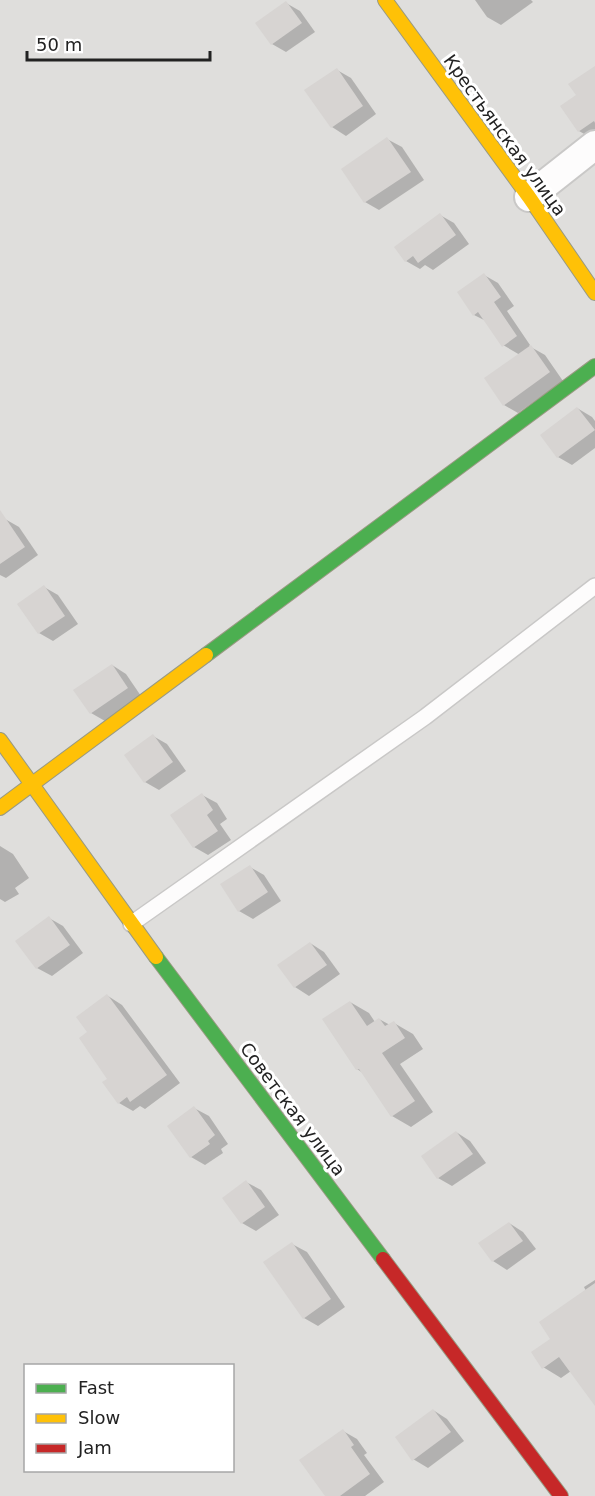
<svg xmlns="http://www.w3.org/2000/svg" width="595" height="1496" viewBox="0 0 595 1496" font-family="'DejaVu Sans',sans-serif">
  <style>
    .residential { fill: #dfdedc; fill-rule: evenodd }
    .shadow { fill: #0003 }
    .building { fill: #d7d4d2 }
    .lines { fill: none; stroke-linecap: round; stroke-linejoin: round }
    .lane-casing { stroke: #c9c8c7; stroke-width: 18 }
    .street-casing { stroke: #c9c8c7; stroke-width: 32 }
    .fast-casing { stroke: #999a82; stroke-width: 16 }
    .slow-casing { stroke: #999a82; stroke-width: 16 }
    .jam-casing { stroke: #999a82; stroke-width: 16 }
    .lane { stroke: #fdfcfc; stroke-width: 15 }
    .street { stroke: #fdfcfc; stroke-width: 28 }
    .fast { stroke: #4caf50; stroke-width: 14 }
    .slow { stroke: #ffc107; stroke-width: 14 }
    .jam { stroke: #c62828; stroke-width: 14 }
    .labels { text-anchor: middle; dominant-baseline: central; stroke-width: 6; stroke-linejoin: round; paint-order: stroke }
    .street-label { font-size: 18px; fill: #222; stroke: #fff }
  </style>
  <rect width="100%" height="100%" fill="#f0eeeb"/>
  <path class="residential" d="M0,0H595V1496H0ZM26,1366H232V1470H26Z"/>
  <g class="shadow">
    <polygon points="475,0 531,0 533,2 501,25 487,17"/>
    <polygon points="286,3 300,11 315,32 286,52 272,44"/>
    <polygon points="595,68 595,138 593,139 579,131 578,96"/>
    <polygon points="337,70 351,78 376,114 346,136 332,127"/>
    <polygon points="387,139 402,147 424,180 379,210 365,202"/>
    <polygon points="440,215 454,223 469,244 433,270 425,265 420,269 406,261"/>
    <polygon points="484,275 498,283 514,306 507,311 530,345 529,346 545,355 563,381 518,413 504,405 520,355 503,345 486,321 474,315"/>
    <polygon points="577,408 592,417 595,421 595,448 572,465 558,457"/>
    <polygon points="5,519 19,527 38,555 6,578 0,575 0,522"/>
    <polygon points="44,587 58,595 78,624 53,641 39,633"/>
    <polygon points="112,665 126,674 141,696 105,721 91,713"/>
    <polygon points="153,736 167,744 186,771 159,790 145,782"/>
    <polygon points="202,795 217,803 227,819 220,824 231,840 208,855 194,847"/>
    <polygon points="0,846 13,854 29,878 15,888 19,894 5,902 0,899"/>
    <polygon points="250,867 264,875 281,901 253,919 239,911"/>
    <polygon points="49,918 63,926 83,953 52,976 37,968 18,941"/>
    <polygon points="310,943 324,952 340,974 309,996 295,987"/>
    <polygon points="108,996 122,1005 180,1083 145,1109 140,1106 133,1111 119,1103 89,1033"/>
    <polygon points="350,1002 369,1013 375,1022 379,1019 390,1025 394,1023 413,1034 423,1049 400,1064 433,1112 411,1127 392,1116 363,1073 357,1069"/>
    <polygon points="194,1108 209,1116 228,1144 221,1149 223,1153 205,1165 191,1157"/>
    <polygon points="456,1132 470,1141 486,1163 452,1186 438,1178"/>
    <polygon points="246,1182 261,1190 279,1215 256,1231 242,1223"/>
    <polygon points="509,1223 523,1232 536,1249 507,1270 493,1261"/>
    <polygon points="292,1244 307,1252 345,1307 318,1326 304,1318"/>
    <polygon points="595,1280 595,1403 571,1371 561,1378 543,1367 552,1339 586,1291 584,1287"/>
    <polygon points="433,1410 447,1419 464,1441 428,1468 413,1459"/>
    <polygon points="343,1431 357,1439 367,1453 364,1455 384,1482 365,1496 330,1496"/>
  </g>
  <g class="building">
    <polygon points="286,1 302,23 271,45 255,23"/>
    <polygon points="595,66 595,123 594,121 578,132 560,106 576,95 568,84"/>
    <polygon points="337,68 363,106 331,128 304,90"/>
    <polygon points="387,137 411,172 364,203 341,169"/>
    <polygon points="440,213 456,235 418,263 413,256 405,262 394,247"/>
    <polygon points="484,273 501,297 494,302 517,336 502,347 478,312 473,316 457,292"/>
    <polygon points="531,345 550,372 503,406 484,378"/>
    <polygon points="577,407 595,430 557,458 540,435"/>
    <polygon points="0,510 25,547 0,564"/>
    <polygon points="44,585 65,616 38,634 17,604"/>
    <polygon points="112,664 128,688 90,714 73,690"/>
    <polygon points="153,734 173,762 144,783 124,755"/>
    <polygon points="202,793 213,810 207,815 218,831 193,848 170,815"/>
    <polygon points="250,865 268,892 238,912 220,884"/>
    <polygon points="49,916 70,945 36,969 15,941"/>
    <polygon points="310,942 327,965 294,988 277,965"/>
    <polygon points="107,994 167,1075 130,1102 127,1097 118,1104 102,1082 107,1079 79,1038 87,1032 76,1017"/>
    <polygon points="350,1001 367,1026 379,1018 385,1026 394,1021 405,1038 382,1053 415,1101 391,1117 359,1069 356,1070 322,1019"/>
    <polygon points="194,1106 215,1135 208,1141 210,1144 190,1158 167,1126"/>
    <polygon points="456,1131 473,1154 437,1179 421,1156"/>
    <polygon points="246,1180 265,1207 241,1224 222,1198"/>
    <polygon points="509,1222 523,1241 492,1262 478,1243"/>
    <polygon points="292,1242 331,1299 303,1319 263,1262"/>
    <polygon points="595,1283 595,1406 559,1357 542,1369 531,1352 550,1339 539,1322"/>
    <polygon points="433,1409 451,1432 412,1461 395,1437"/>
    <polygon points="343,1429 354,1445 351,1447 370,1474 340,1496 325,1496 299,1460"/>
  </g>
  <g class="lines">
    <g class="lane-casing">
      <polyline id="lane" points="131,924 425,717 595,586"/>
    </g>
    <g class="street-casing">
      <polyline id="street" points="529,197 595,145"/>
    </g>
    <g class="fast-casing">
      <g id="fast">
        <polyline points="206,655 595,366"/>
        <polyline points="156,957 383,1259"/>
      </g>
    </g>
    <g class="slow-casing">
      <g id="slow">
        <polyline points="385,0 529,197 595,293"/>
        <polyline points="0,740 156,957"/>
        <polyline points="0,808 206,655"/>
      </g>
    </g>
    <g class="jam-casing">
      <polyline id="jam" points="383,1259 561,1496"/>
    </g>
    <use href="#lane" class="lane"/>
    <use href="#street" class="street"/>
    <use href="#fast" class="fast"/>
    <use href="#slow" class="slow"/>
    <use href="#jam" class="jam"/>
  </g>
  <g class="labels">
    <g class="street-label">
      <text transform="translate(505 135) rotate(54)">Крестьянская улица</text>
      <text transform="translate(293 1109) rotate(53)">Советская улица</text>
    </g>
  </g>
  <rect x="24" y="1364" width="210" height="108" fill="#ffffff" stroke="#a7a7a7" stroke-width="1.5"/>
  <rect x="36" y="1384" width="30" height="9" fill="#4caf50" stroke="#a7a7a7" stroke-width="1.5"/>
  <text x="78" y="1394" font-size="18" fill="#222222">Fast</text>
  <rect x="36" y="1414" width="30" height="9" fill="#ffc107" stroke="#a7a7a7" stroke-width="1.5"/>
  <text x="78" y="1424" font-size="18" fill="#222222">Slow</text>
  <rect x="36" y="1444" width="30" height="9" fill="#c62828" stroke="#a7a7a7" stroke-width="1.5"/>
  <text x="78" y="1454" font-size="18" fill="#222222">Jam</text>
  <path d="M27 51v9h183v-9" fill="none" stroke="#222222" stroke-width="3"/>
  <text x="36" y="51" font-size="18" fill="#222222" stroke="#ffffff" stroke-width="4.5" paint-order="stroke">50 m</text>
</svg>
